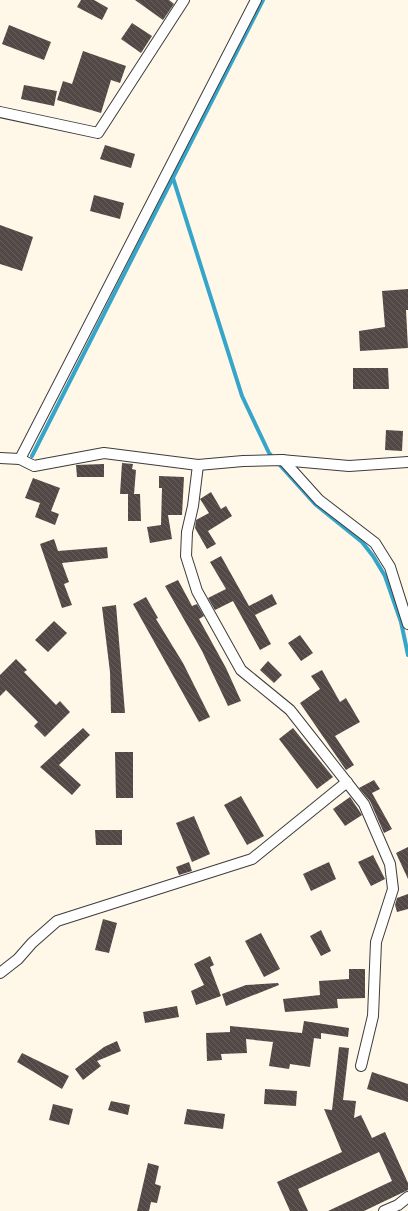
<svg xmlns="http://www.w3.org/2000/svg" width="408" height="1211" viewBox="0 0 408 1211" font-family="Lora,serif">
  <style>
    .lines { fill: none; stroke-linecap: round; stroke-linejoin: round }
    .stream { stroke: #36a5ca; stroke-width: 4 }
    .building { fill: url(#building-back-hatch) }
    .street-casing { stroke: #3d3d3d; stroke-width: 12 }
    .street { stroke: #fff; stroke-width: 10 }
  </style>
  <defs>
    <pattern id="building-back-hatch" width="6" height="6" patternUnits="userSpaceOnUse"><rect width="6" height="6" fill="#524947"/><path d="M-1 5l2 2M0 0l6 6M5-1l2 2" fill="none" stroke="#665f5d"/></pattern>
  </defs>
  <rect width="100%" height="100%" fill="#fff7e7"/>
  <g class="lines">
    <g class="stream">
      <polyline points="173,178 242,396 269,453 315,504 362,542 373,556 385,576 401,622 408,655"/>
      <polyline points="32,456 263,0"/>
    </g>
  </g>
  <g class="building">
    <polygon points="81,0 94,0 108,8 102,20 77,7"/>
    <polygon points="135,0 169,0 174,4 163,20"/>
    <polygon points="132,23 152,36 141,53 121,39"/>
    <polygon points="9,25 51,42 44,60 2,44"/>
    <polygon points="83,51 126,66 120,83 111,80 101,113 57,100 63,81 72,84"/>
    <polygon points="24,85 57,91 54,106 21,99"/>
    <polygon points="105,145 135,154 131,168 100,159"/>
    <polygon points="94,195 124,203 120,219 90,211"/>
    <polygon points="0,225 33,237 22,271 0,264"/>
    <polygon points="408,289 408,310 406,310 408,348 360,351 359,331 385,327 382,291"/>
    <polygon points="353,368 388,368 389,389 353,389"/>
    <polygon points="386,430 403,431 402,451 385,450"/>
    <polygon points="122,463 133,464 132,469 136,470 134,494 140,494 141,521 128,521 128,494 120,494"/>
    <polygon points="104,464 104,477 77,477 76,465"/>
    <polygon points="159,476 184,477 182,515 168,515 172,539 150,543 147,527 161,525 162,488 159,488"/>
    <polygon points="33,478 60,488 51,511 59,514 55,525 35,517 40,503 25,498"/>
    <polygon points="211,492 221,509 226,506 232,516 208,531 216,544 207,549 195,528 196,520 209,513 200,499"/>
    <polygon points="54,539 58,551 107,547 108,558 62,563 69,582 64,584 72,605 62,608 40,544"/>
    <polygon points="221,556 249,606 272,594 277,604 255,615 271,644 260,650 233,601 215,610 208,598 226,589 210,562"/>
    <polygon points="178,580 192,606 197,604 204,616 199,619 226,668 241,701 228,706 202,651 165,586"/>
    <polygon points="146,597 158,618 156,619 183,663 210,717 199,722 133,604"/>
    <polygon points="116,605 125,713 111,713 110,672 102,607"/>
    <polygon points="54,621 67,633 48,652 35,640"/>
    <polygon points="300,635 313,653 301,661 288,643"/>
    <polygon points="16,659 27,670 24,672 56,705 60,701 70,712 45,737 34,726 38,722 6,690 0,696 0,675"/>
    <polygon points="268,661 282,675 274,683 260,670"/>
    <polygon points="322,670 340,702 346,698 360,722 335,736 354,765 346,770 300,703 320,689 311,676"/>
    <polygon points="83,728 90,735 59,765 81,785 72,795 40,767"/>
    <polygon points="293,728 333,777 317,789 279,739"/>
    <polygon points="115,752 133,752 133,798 116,798"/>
    <polygon points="374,780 380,789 372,793 392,829 384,833 370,801 359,788"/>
    <polygon points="241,796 264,836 247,845 224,805"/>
    <polygon points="350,797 362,815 345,826 333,809"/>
    <polygon points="194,816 210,854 192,862 176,823"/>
    <polygon points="95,830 122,830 122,845 96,845"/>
    <polygon points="408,847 408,879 396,853"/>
    <polygon points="373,855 385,879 371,886 358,862"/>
    <polygon points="189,862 192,871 179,875 176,867"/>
    <polygon points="329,862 336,879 311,891 303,874"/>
    <polygon points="408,894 408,909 397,912 395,905 397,898"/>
    <polygon points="103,919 117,923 109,953 95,950"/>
    <polygon points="321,930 331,951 321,956 310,936"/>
    <polygon points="261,933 280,969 264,977 245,941"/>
    <polygon points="210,956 214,965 210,967 221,996 196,1005 191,991 204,985 194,964"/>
    <polygon points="349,969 365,969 365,998 337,999 338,1008 285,1012 283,999 320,995 319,981 349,979"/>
    <polygon points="278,983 279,985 226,1006 222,994 246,985"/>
    <polygon points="177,1006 179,1017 145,1023 143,1012"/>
    <polygon points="304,1021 349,1028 348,1037 321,1033 321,1039 314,1038 310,1067 290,1064 289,1069 269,1066 273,1042 246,1039 247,1053 221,1054 222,1060 207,1061 206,1033 230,1032 230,1026 302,1033"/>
    <polygon points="117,1041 121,1051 97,1061 101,1066 83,1080 75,1069 104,1047"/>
    <polygon points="339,1047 349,1048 343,1100 356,1101 354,1118 361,1115 372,1138 385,1132 408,1183 408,1190 364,1211 328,1211 392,1181 379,1152 298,1189 308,1211 290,1211 277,1182 342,1152 324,1109 332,1110"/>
    <polygon points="22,1053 69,1076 62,1089 17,1062"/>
    <polygon points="372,1072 408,1084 408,1102 367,1089"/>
    <polygon points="265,1089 297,1091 296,1106 264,1104"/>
    <polygon points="111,1101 130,1105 128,1115 108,1110"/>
    <polygon points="53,1104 73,1109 69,1125 49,1120"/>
    <polygon points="187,1109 225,1114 223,1129 184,1124"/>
    <polygon points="148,1163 159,1166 155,1184 161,1186 157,1203 151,1202 149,1211 137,1211"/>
  </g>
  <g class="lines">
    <g class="street-casing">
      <g id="street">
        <polyline points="0,112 98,133 184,0"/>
        <polyline points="0,458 20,459 34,466 104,453 198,465 243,461 281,460 349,466 408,462"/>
        <polyline points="20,459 256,0"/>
        <polyline points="283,460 319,500 375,543 390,567 408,624"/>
        <polyline points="198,465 193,506 187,532 186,556 197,591 241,670 290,710 364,804 390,864 393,889 376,942 373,1016 361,1066"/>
        <polyline points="0,973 18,959 32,943 57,921 252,859 347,782"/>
        <polyline points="384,1211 398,1205 408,1197"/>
      </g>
    </g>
    <use href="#street" class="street"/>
  </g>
</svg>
